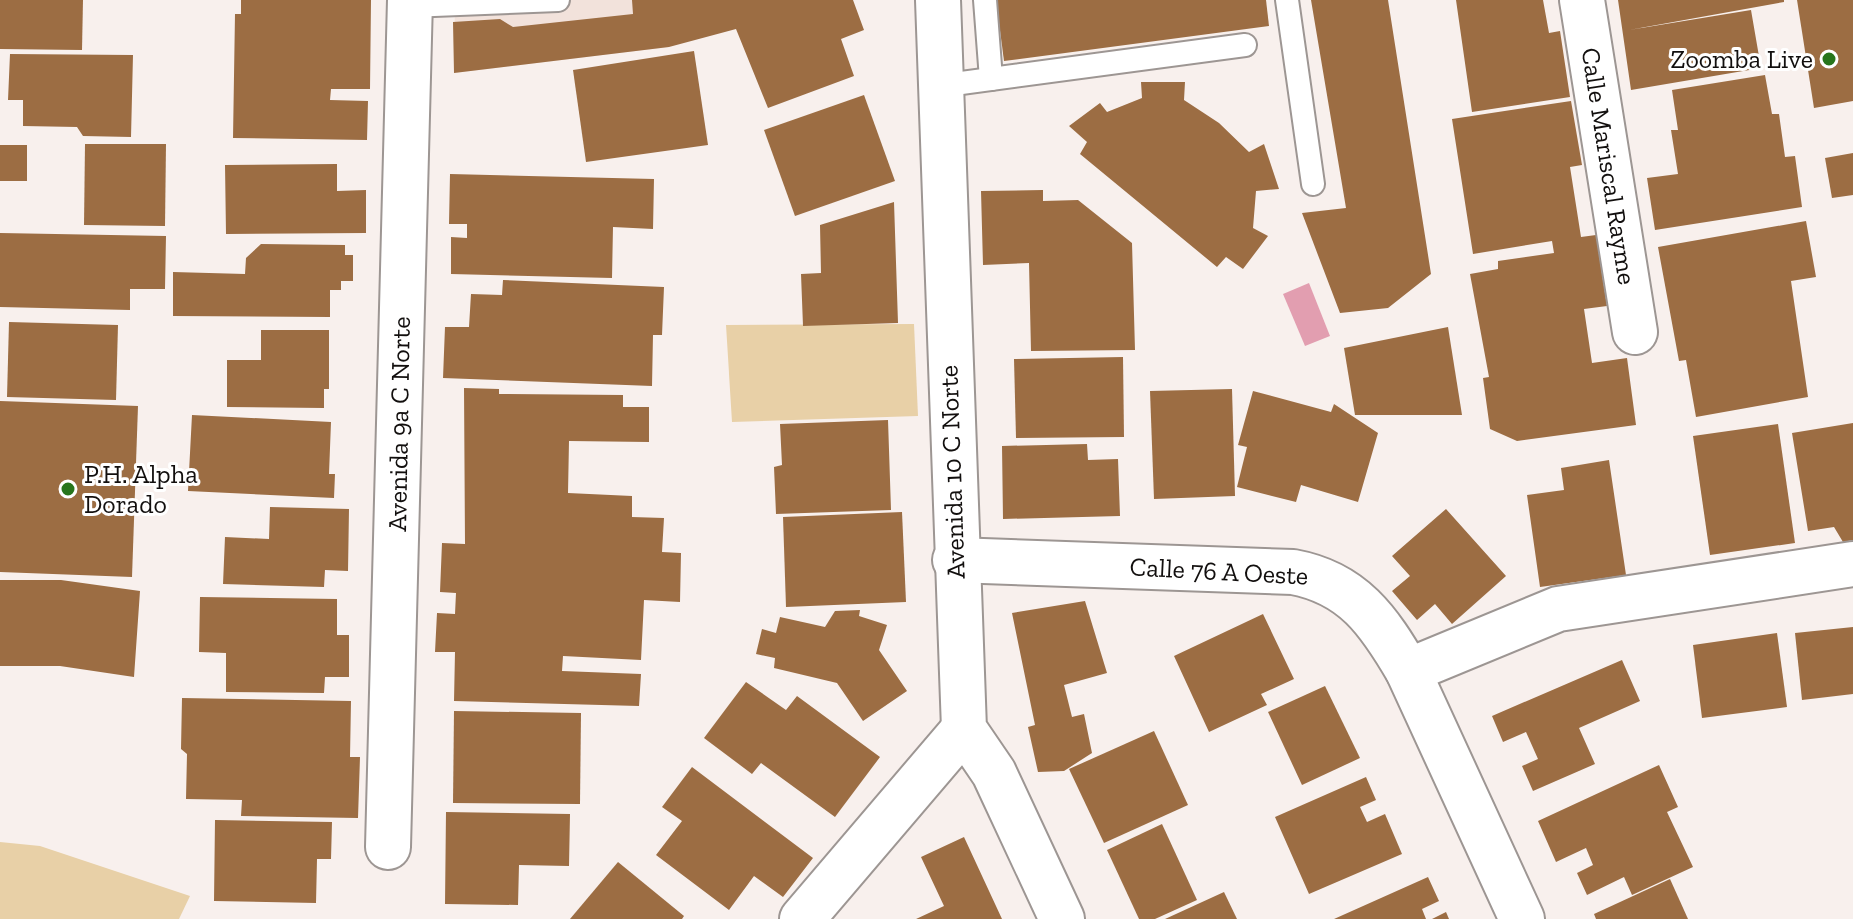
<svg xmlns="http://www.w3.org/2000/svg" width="1853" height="919" viewBox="0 0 1853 919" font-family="'Zilla Slab',serif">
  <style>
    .built { fill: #f2e2db }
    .green { fill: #e8d0a7 }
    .water { fill: #e29eb0 }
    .building { fill: #9c6d43 }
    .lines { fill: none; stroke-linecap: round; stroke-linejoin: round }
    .lane-casing { stroke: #9d9693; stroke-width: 26 }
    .street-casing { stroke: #9d9693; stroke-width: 48 }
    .lane { stroke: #fff; stroke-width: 22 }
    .street { stroke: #fff; stroke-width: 44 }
    .poi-dot { fill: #27751c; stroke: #fff; stroke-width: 3 }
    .labels { text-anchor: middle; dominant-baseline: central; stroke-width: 6; stroke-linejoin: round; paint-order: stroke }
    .poi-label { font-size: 26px; fill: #120f0e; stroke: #fff; text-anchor: end }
    .street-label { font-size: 26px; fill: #120f0e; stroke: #fff }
  </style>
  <rect width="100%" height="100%" fill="#f8f0ed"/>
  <polygon class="built" points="455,0 665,0 669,47 454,73"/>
  <g class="green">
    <polygon points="914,324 918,416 732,422 726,325"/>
    <polygon points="0,842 40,846 190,896 179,919 0,919"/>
  </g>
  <polygon class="water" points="1309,283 1330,336 1305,346 1283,294"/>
  <g class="building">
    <polygon points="0,0 83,0 82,50 0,49"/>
    <polygon points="241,0 371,0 370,89 331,89 330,100 368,101 367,140 233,138 235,14 241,14"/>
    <polygon points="632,0 853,0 864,30 841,39 854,76 768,108 736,29 669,47 454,73 453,22 500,19 513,27 633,14"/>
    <polygon points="996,0 1266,0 1269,26 1004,61"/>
    <polygon points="1311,0 1388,0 1431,274 1388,308 1340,313 1302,213 1346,208"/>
    <polygon points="1456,0 1543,0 1549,33 1560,31 1570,97 1472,112"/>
    <polygon points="1618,0 1784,0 1784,2 1629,30 1751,10 1761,68 1631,90"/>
    <polygon points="1797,0 1853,0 1853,101 1814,108"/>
    <polygon points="694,51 708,145 586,162 573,70"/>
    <polygon points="10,54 133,55 131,137 83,136 77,127 23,126 23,100 8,100"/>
    <polygon points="1765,75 1772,114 1779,114 1785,157 1795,156 1802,207 1655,230 1647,178 1678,174 1671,130 1678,130 1672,90"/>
    <polygon points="1141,82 1185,82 1184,100 1219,123 1249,152 1264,144 1279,189 1256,191 1253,228 1268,236 1243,269 1226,257 1217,267 1080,154 1087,142 1069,126 1100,103 1107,112 1142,98"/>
    <polygon points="864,95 895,181 795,216 764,130"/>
    <polygon points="1571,101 1582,165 1570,167 1581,237 1596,235 1607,306 1584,309 1592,363 1627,358 1636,425 1517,441 1490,429 1483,378 1489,377 1470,274 1498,269 1498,261 1554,253 1552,241 1473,254 1452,119"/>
    <polygon points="85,144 166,144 165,226 84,225"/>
    <rect x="0" y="145" width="27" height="36"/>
    <polygon points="1853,153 1853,195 1832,198 1825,158"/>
    <polygon points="337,164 337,191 366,190 366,233 226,234 225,165"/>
    <polygon points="450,174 654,179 653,229 613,227 612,278 451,274 451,237 467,238 467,224 449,224"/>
    <polygon points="1043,190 1043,201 1078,200 1132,243 1135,350 1031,351 1029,263 983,265 981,191"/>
    <polygon points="894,202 898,323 803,326 801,274 821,273 820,225"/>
    <polygon points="1806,221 1816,277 1791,281 1808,397 1696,417 1686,360 1679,361 1658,247"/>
    <polygon points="0,233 166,236 165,289 130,289 130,310 0,307"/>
    <polygon points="261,244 345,245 345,255 353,255 353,281 341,281 341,290 330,290 330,317 173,316 173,272 245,274 246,258"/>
    <polygon points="503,280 664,287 662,335 653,335 652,386 443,378 445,327 469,327 471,294 502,295"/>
    <polygon points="9,322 118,325 116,400 7,397"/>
    <polygon points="1448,327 1462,415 1355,415 1344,348"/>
    <polygon points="261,330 329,330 329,389 324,389 324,408 227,407 227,360 261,360"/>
    <polygon points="1123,357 1124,437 1016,438 1014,359"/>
    <polygon points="464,388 499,389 499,394 623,395 623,407 649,407 649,442 569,441 568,493 632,496 632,517 664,518 662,552 681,553 680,602 644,600 641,660 563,656 562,671 641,674 639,706 454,701 455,652 435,652 437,613 455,614 456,593 440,592 442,543 465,544"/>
    <polygon points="1232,389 1235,496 1154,499 1150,391"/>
    <polygon points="1253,391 1331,412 1334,404 1378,433 1358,502 1301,485 1296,502 1237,487 1247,447 1238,445"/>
    <polygon points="0,401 138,406 132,577 0,572"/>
    <polygon points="192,415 331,422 329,474 335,474 334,498 188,491"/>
    <polygon points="888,420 891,510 776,514 774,467 782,465 780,424"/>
    <polygon points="1853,423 1853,540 1843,542 1834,527 1808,531 1792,433"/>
    <polygon points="1778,424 1795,543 1710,555 1693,436"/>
    <polygon points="1087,444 1088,460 1118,459 1120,516 1003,519 1002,446"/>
    <polygon points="1609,460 1626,575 1540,587 1527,495 1564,490 1561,468"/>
    <polygon points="270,507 349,509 348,571 325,570 324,587 223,584 225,537 269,539"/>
    <polygon points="1446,509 1506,576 1452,624 1435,604 1417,620 1392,591 1410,576 1392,556"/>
    <polygon points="902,512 906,602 786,607 783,517"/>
    <polygon points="0,580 61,580 140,591 134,677 60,666 0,666"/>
    <polygon points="200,597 337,599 337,635 349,635 349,677 325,677 324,693 226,692 226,653 199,652"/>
    <polygon points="1085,601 1107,673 1064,685 1072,717 1084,714 1092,753 1064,771 1038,772 1028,727 1035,725 1012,613"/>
    <polygon points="860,610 859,616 887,625 879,650 907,691 863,721 837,683 774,668 775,658 756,654 762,629 776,633 780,617 825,627 835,611"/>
    <polygon points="1263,614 1294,679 1261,694 1267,705 1209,732 1174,656"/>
    <polygon points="1853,627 1853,694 1802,700 1795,633"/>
    <polygon points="1777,633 1787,707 1702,718 1693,645"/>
    <polygon points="1622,660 1640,701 1579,728 1595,764 1533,791 1522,766 1538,759 1526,732 1503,742 1492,716"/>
    <polygon points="746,682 786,710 797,696 880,757 835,817 761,763 752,774 704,738"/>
    <polygon points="1325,686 1360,758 1302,785 1268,712"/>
    <polygon points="182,698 351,701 350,757 360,757 358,818 241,816 242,800 186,799 187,754 181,749"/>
    <polygon points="454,711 581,713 580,804 453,803"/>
    <polygon points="1154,731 1188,805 1104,843 1069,769"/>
    <polygon points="1659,765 1678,807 1667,812 1693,867 1632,895 1624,877 1587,895 1577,873 1593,865 1586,848 1556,862 1538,821"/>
    <polygon points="692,767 813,858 783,897 754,876 729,910 656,855 682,821 662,807"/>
    <polygon points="1366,777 1376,800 1360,807 1367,822 1385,814 1402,854 1309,894 1275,817"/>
    <polygon points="446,812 570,814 569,866 519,865 518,905 445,904"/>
    <polygon points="215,820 332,822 331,859 317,859 316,903 214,901"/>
    <polygon points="1162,824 1197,900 1155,919 1139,919 1107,850"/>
    <polygon points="964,837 1002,919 916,919 944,906 921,857"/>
    <polygon points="618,862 684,916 682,919 570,919"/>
    <polygon points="1428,877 1439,901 1422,909 1426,919 1334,919"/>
    <polygon points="1670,879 1688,919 1596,919 1594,914"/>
    <polygon points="1224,892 1237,919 1165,919"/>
    <polygon points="1446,912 1449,919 1432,919"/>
  </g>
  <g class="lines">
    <g class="lane-casing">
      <g id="lane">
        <polyline points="985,0 991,79"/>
        <polyline points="1287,0 1313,184"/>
        <polyline points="409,6 558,0"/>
        <polyline points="939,86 1245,45"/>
      </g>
    </g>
    <g class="street-casing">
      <g id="street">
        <polyline points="938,0 964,729 994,773 1062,919"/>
        <polyline points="1582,0 1635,332"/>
        <path d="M955,560L1293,572C1353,583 1379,621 1408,671L1522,919"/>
        <polyline points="1408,671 1558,609 1853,564"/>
        <polyline points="388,847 410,0"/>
        <polyline points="802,919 964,729"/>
      </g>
    </g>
    <use href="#lane" class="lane"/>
    <use href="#street" class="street"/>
  </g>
  <g class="poi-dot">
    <circle cx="1829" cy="59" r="8"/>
    <circle cx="68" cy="489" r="8"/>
  </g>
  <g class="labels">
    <g class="poi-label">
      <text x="1813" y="59">Zoomba Live</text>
      <text x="84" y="474" text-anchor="start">P.H. Alpha<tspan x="84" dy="30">Dorado</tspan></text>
    </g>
    <g class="street-label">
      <text transform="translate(1609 166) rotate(81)">Calle Mariscal Rayme</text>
      <text transform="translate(399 424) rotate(-89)">Avenida 9a C Norte</text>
      <text transform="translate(952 472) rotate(-92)">Avenida 10 C Norte</text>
      <text transform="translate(1219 571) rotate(3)">Calle 76 A Oeste</text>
    </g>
  </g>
</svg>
